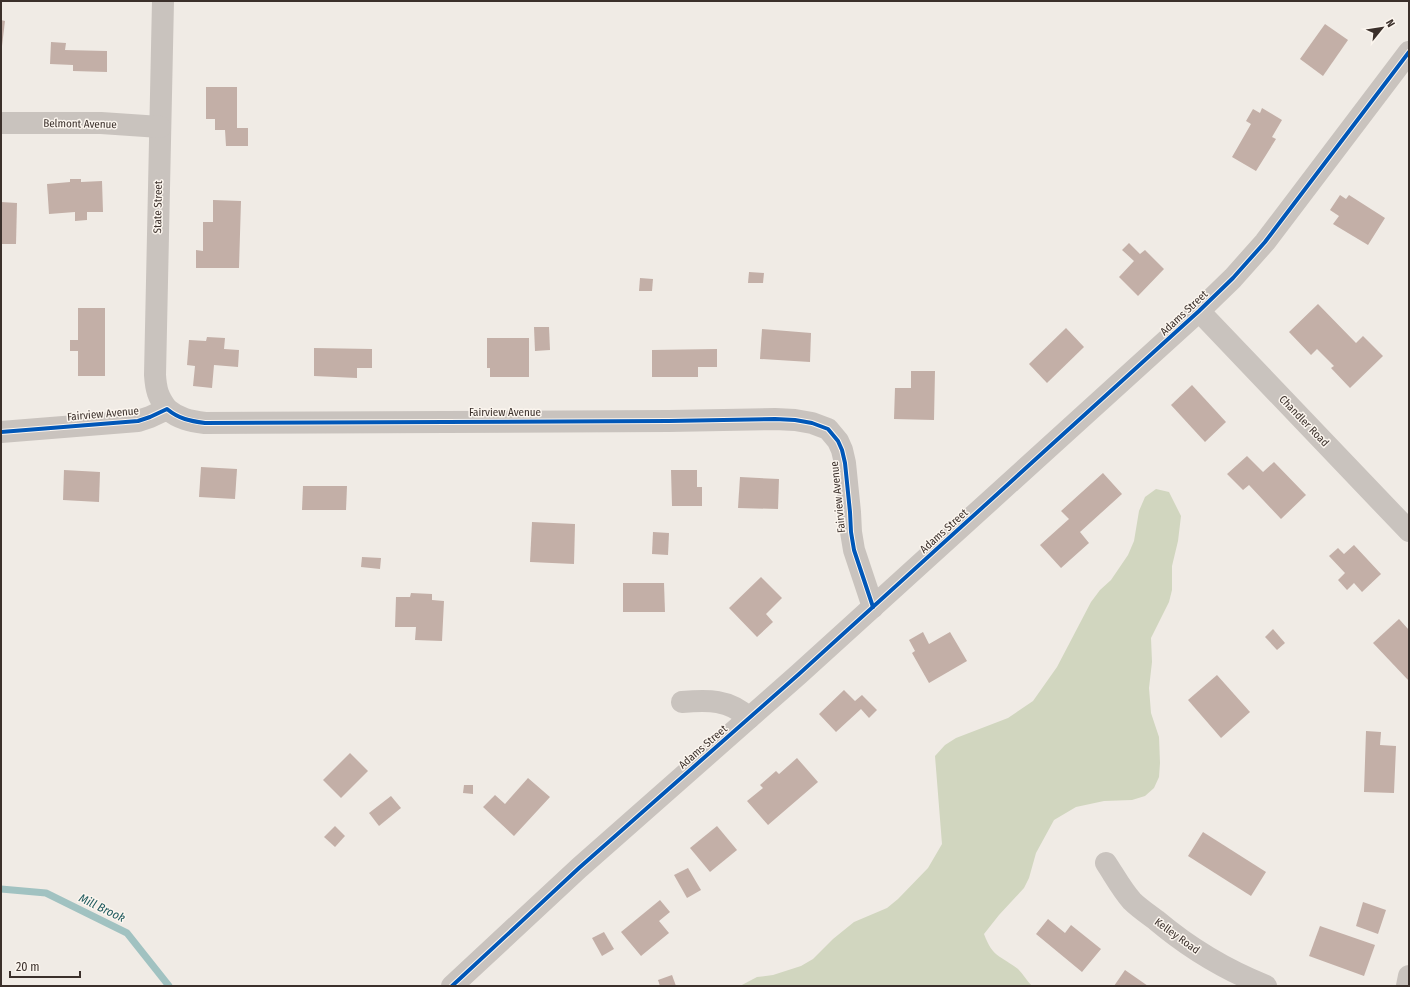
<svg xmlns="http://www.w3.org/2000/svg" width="1410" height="987" viewBox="0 0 1410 987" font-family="'Fira Sans Condensed',sans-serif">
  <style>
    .green { fill: #d1d6bf }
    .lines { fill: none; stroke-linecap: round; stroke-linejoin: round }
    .stream { stroke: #a1c2c1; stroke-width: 7 }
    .building { fill: #c3afa7 }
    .minor { stroke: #c9c3be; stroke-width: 22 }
    .cycleway-casing { stroke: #fbf5ee; stroke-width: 6 }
    .cycleway { stroke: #0057b8; stroke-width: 4 }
    .labels { text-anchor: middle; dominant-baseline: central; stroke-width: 3; stroke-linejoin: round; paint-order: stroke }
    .street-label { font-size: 11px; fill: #3b302b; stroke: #fbf5ee }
    .water-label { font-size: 12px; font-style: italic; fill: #1f5a5e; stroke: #fbf5ee }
  </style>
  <rect width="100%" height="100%" fill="#f0ebe5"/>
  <path class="green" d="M1156,489L1169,492L1181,516L1178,541L1172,566V590L1169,602L1151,638L1152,662L1149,688L1151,713L1159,737L1160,763L1159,777L1154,788L1145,796L1132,800L1104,801L1076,807L1054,820L1036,853L1029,878L1024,888L999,915L984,934C993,958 1000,955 1018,969C1023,974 1027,981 1032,986H740L757,977L773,975L801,966L813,959L833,939L854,922L887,908L898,899L928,868L942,844L935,756L945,745L956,738L1008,718L1033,701L1057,667L1091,602L1100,590L1111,580L1128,555L1134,541L1139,511L1145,497Z"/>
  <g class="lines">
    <polyline class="stream" points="1,889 46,893 127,933 169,986"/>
  </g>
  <g class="building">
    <polygon points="1,20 5,21 2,46 1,46"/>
    <polygon points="1325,24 1348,40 1323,76 1300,59"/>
    <polygon points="51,42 66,43 65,50 107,51 107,72 73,71 73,65 50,64"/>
    <polygon points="206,87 237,87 237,128 248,128 248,146 226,146 225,130 215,130 215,119 206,119"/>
    <polygon points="1262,108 1282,120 1272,137 1276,139 1256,171 1232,157 1251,124 1246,121 1253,109 1260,113"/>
    <polygon points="70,179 81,179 81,182 102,181 103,212 87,212 87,220 75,221 75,212 49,214 47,184 70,182"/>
    <polygon points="1340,195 1346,199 1349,195 1385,218 1368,245 1333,224 1339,216 1330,210"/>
    <polygon points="213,200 241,201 239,268 196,268 196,250 203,251 203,222 213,222"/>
    <polygon points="1,202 17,203 16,244 1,244"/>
    <polygon points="1129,243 1140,254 1145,250 1164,269 1138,296 1119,277 1134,261 1122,250"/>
    <polygon points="749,272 764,273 763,283 748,283"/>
    <polygon points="640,278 653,279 652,291 639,291"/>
    <polygon points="1318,304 1356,343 1363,336 1383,356 1350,388 1331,368 1334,366 1317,349 1311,355 1289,332"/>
    <polygon points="78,308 105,308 105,376 78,376 78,351 70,351 70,340 78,340"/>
    <polygon points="534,327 549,327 550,350 535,351"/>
    <polygon points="1066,328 1084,347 1047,383 1029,364"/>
    <polygon points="762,329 811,333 810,362 760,359"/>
    <polygon points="207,337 225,338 224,349 239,350 238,367 214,365 212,388 193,386 195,366 187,365 189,340 206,341"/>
    <polygon points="487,338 529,338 529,377 490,377 490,368 487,368"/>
    <polygon points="314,348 372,349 372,368 357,368 357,378 314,376"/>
    <polygon points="717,349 717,367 698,367 698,377 652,377 652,350"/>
    <polygon points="911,371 935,371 934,420 894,419 895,388 911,388"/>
    <polygon points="1192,385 1226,422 1205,442 1171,405"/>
    <polygon points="1247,456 1263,472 1274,462 1306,495 1281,519 1249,485 1243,490 1227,474"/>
    <polygon points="201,467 237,469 235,499 199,497"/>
    <polygon points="64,470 100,472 99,502 63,500"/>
    <polygon points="671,470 697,470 697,487 702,487 702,506 672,506"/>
    <polygon points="1103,473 1122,494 1080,532 1089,543 1061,568 1040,545 1069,519 1061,511"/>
    <polygon points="740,477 779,479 778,509 738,508"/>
    <polygon points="303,486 347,486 346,510 302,510"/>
    <polygon points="532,522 575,524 574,564 530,562"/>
    <polygon points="653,532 669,533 668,555 652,554"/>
    <polygon points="1354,545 1381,574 1362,592 1354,583 1347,590 1338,580 1345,573 1329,556 1338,548 1344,554"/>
    <polygon points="362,557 381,558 380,569 361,567"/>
    <polygon points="761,577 782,598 766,614 773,622 757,637 729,608"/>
    <polygon points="623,583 664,583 665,612 623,612"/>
    <polygon points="411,593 432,594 432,600 444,601 442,641 415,640 416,627 395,627 396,597 410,597"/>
    <polygon points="1399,619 1409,630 1409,681 1373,643"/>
    <polygon points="1273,629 1285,643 1277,650 1265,637"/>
    <polygon points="923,632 929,644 950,632 967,661 929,683 912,653 915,651 909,640"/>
    <polygon points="1217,675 1250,712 1221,738 1188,700"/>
    <polygon points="844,690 855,701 862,695 877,710 869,718 861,709 836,732 819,714"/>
    <polygon points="1366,731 1381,732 1380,745 1396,746 1394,793 1364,792"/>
    <polygon points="350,753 368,771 341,798 323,780"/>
    <polygon points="797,758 818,782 768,825 747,801 763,788 760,785 776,771 779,774"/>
    <polygon points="528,778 550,797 514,836 483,807 495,795 505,804"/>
    <polygon points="464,785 473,785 473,794 463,793"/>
    <polygon points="391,796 401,808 379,826 369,813"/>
    <polygon points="335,826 345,836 335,847 324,837"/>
    <polygon points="717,826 737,850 710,872 690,848"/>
    <polygon points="1203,832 1266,872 1251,896 1188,856"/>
    <polygon points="688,868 701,890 687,898 674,875"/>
    <polygon points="660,900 670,912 659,921 669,933 641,956 621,932"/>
    <polygon points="1363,902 1386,910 1378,934 1356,926"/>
    <polygon points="1048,919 1065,933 1071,925 1101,949 1082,972 1036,934"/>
    <polygon points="1320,926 1375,945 1364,976 1309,956"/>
    <polygon points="604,932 614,949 602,956 592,938"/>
    <polygon points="1125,970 1148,986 1114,986"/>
    <polygon points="672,975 676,986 660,986 658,980"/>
  </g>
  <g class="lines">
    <g class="minor">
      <path d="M163,1L155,375C156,390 158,397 167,409"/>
      <polyline points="1,123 101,123 160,127"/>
      <polyline points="1199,311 1409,531"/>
      <path d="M1,432L138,421L150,417L167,409C179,419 190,421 205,423L669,421L775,419L795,420L812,423L828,429L838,441L842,450L845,463L850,512L851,532L854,550L873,607"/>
      <path d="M682,702C708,700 729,699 749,718"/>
      <path d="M1106,863C1114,875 1122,890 1132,901C1139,908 1148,914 1156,920C1189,948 1226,970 1266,986"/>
      <polyline points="452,986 579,868 799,674 1199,311 1233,278 1265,242 1409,52"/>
      <polyline points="1407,986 1409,976"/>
    </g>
    <g class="cycleway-casing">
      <g id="cycleway">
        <path d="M1,432L138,421L150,417L167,409C179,419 190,421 205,423L669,421L775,419L795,420L812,423L828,429L838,441L842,450L845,463L850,512L851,532L854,550L873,607"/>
        <polyline points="452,986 579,868 799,674 1199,311 1233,278 1265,242 1409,52"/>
      </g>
    </g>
    <use href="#cycleway" class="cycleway"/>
  </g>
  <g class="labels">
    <g class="street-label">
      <text transform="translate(80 124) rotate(1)">Belmont Avenue</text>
      <text transform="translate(158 207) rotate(-89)">State Street</text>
      <text transform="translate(1184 313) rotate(-43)">Adams Street</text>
      <text x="505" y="412">Fairview Avenue</text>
      <text transform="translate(103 414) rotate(-5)">Fairview Avenue</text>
      <text transform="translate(1304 421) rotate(46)">Chandler Road</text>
      <text transform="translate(838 497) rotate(-96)">Fairview Avenue</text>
      <text transform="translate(944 531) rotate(-42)">Adams Street</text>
      <text transform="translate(703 747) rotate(-41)">Adams Street</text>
      <text transform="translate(1177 936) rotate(36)">Kelley Road</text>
    </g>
    <g class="water-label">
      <text transform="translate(102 908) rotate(26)">Mill Brook</text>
    </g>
  </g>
  <rect width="1410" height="987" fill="none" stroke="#3b302b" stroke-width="4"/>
  <g transform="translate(1382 28) rotate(60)" stroke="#fbf5ee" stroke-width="3" paint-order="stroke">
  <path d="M0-3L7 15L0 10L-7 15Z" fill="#3b302b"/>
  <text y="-6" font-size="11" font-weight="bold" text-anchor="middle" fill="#3b302b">N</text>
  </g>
  <path d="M10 971v6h70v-6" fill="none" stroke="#3b302b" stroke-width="2"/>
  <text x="16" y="971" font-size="12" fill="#3b302b" stroke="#fbf5ee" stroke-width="3" paint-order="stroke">20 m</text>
</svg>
